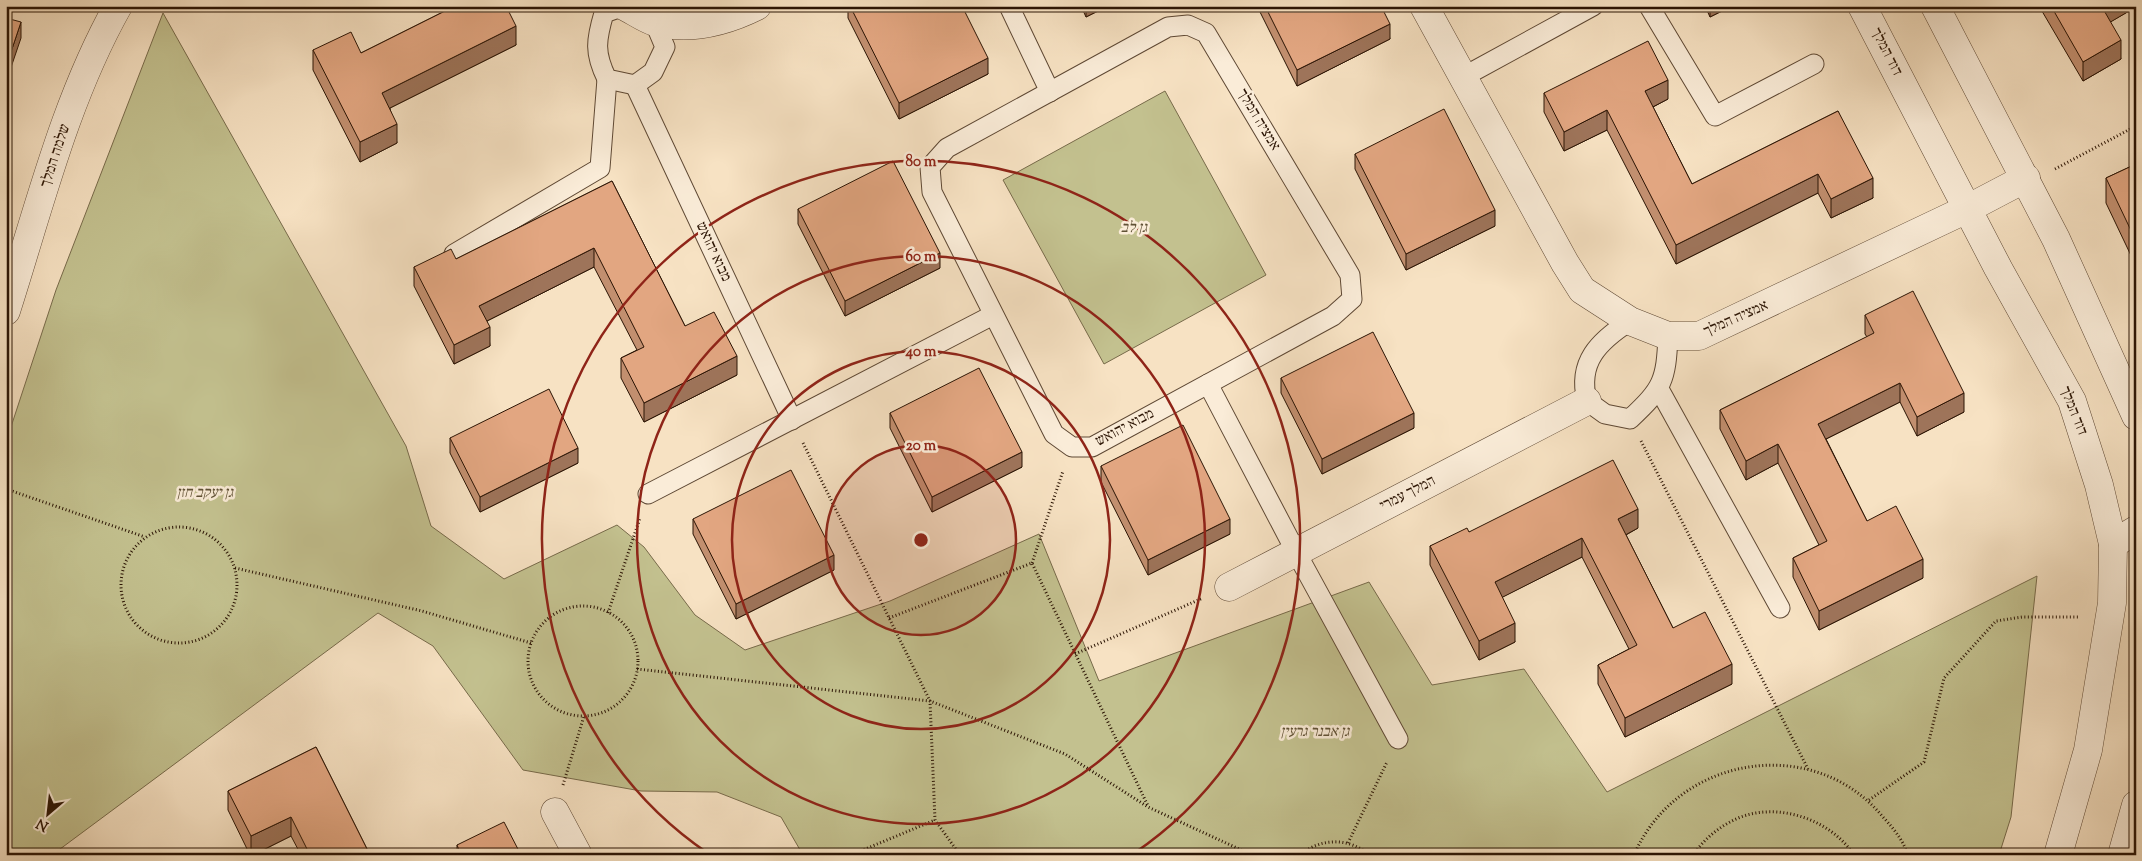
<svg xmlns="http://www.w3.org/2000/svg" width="2142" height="861" viewBox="0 0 2142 861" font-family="'Sorts Mill Goudy','Frank Ruhl Libre',serif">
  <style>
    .green { fill: #c3c18f; stroke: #776a4a }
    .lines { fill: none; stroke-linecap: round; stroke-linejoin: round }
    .service-casing { stroke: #5e4834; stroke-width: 21 }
    .minor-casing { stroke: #5e4834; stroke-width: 29 }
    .tertiary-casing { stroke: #5e4834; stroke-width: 29 }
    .path { stroke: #2b1404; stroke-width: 3; stroke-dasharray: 1 2.5; stroke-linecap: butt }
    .service { stroke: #faecd8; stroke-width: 19 }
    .minor { stroke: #faecd8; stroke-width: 28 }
    .tertiary { stroke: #faecd8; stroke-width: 28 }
    .wall { fill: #c28f6f; stroke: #2b1404 }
    .shaded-wall { fill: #9e745a; stroke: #2b1404 }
    .building { fill: #e2a681; stroke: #2b1404 }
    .ring { fill: none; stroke: #8f2418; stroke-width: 2.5 }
    .labels { text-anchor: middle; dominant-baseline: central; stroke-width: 5; stroke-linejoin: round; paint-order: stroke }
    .street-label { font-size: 15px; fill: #2b1404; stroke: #faecd8 }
    .park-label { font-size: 15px; font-style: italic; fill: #605135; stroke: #faecd8 }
    .centre { fill: #8f2418; stroke: #faecd8; stroke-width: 2.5 }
    .ring-label { font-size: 15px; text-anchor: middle; font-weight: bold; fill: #8f2418; stroke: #faecd8; stroke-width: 5; stroke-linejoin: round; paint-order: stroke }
  </style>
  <rect width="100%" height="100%" fill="#f7e2c3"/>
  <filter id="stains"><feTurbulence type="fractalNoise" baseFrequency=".004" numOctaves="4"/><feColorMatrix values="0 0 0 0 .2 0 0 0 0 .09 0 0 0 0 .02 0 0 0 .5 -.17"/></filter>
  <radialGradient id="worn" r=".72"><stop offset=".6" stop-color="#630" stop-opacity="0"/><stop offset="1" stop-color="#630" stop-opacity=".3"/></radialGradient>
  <g class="green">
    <polygon points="163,13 406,446 431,526 504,579 617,525 644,547 695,615 745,650 890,601 1039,534 1099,681 1369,582 1432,685 1524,669 1607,792 2037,576 2011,817 1999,855 803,855 781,817 717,792 641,791 523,770 433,646 378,613 52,855 6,855 6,442 56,290"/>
    <polygon points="1165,91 1266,275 1104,364 1003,180"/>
  </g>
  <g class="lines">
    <g class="service-casing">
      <g id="service">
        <path d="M624,6L604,13C596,40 594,53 607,79L635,85L653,72L665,47L654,21"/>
        <polyline points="1009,6 1050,92"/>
        <polyline points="1649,6 1715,116 1814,64"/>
        <polygon points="1188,25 1206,33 1350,275 1352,299 1333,316 1092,447 1072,447 1054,434 932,192 930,167 947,148 1168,27"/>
        <polyline points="1463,77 1593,6"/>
        <polyline points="635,85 792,420"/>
        <polyline points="454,254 600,168 607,79"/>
        <path d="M1630,321C1599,341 1577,362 1587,401L1605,414L1630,419C1663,388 1666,381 1668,336"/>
        <polyline points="1208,384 1296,552 1398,739"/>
        <polyline points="1659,389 1780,608"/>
        <polyline points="648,494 993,315"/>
      </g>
    </g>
    <g class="minor-casing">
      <g id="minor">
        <path d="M624,6C634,11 645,19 655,22C691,31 725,22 757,6"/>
        <polyline points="1424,6 1565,263 1582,290 1630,321 1668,336 1699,336 1967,209 2026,178"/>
        <polyline points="1229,587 1587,401"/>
        <polyline points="555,812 578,855"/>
      </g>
    </g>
    <g class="tertiary-casing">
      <g id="tertiary">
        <polyline points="1862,6 1998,268 2072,401 2099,485 2113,544 2112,603 2088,750 2058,855"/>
        <polyline points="1935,6 2056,239 2136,416"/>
        <path d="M6,311C39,208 65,100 118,6"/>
        <polyline points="2113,544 2136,530"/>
        <polyline points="2122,855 2136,805"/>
      </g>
    </g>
    <g class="path">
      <polyline points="2055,169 2136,126"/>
      <polyline points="1641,441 1808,769"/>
      <polyline points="803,443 930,701 935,820 960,855"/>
      <polyline points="6,489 145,537"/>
      <circle cx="179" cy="585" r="58"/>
      <polyline points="1032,563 1063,471"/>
      <polyline points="235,568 422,611 531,643"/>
      <circle cx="583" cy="661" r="55"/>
      <polyline points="608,613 640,518"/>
      <polyline points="889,618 1032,563 1148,806"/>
      <polyline points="1075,654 1203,598"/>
      <polyline points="637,669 930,701 1065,754 1148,807 1252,855"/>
      <polyline points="563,785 584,716"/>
      <polyline points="1869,800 1924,762 1944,678 1996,621 2022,617 2080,617"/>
      <polyline points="1348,843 1387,762"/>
      <polyline points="851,855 935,820"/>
      <path d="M1300,855C1320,838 1349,837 1369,855"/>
      <path d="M1634,855C1677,755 1814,733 1883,817C1894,829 1903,840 1908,855"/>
      <path d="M1693,855C1703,841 1715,830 1730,822C1771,799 1829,817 1854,855"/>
    </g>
    <use href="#service" class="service"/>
    <use href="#minor" class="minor"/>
    <use href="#tertiary" class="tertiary"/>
  </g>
  <g class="wall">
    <polygon points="440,6 506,6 516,45 390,108 397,143 360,162 313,70 313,50 361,53 443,12"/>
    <polygon points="848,6 962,6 988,74 899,119 848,18"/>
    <polygon points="1081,6 1108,6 1086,17"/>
    <polygon points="1257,6 1381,6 1390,39 1297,86"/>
    <polygon points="1705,6 1732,6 1710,17"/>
    <polygon points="2039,6 2136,6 2136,7 2110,22 2121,59 2083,81"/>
    <polygon points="1544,93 1668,99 1653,107 1692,184 1838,111 1873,198 1831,218 1818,193 1676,264 1607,130 1564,151 1544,112"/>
    <polygon points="1355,154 1495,226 1406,270 1355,169"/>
    <polygon points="2136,164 2136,266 2106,203 2106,178"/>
    <polygon points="612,181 685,326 737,375 644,422 621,378 621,358 637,350 594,267 487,321 490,346 454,364 414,286 414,267 456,259"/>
    <polygon points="798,209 940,268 845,316 798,224"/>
    <polygon points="1865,315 1964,412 1917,436 1900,402 1826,439 1867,521 1923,578 1819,630 1793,577 1793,558 1819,545 1778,463 1746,480 1720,429 1720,410 1867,337 1865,334"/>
    <polygon points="1281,378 1414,428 1322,474 1281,393"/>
    <polygon points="890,413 1022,467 932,512 890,428"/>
    <polygon points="450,438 578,463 480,512 450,453"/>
    <polygon points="1101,466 1230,534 1148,575 1101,482"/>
    <polygon points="693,519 834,570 736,619 693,534"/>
    <polygon points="1638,528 1626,535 1673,628 1732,684 1625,737 1598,684 1598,665 1629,649 1582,557 1502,597 1515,642 1479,660 1430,565 1430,546 1469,532"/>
    <polygon points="316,747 370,855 301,855 291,836 253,855 250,855 228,810 228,791"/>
    <polygon points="457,845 521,855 457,855"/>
  </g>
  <g class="shaded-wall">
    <polygon points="1086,6 1108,6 1086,17"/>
    <polygon points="1710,6 1732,6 1710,17"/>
    <polygon points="2104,6 2136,6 2136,7 2102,27 2102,7"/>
    <polygon points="21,22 21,38 6,82 6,67"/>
    <polygon points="1390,24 1390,39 1297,86 1297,70"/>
    <polygon points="516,26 516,45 382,112 382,93"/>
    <polygon points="2121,40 2121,59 2083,81 2083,62"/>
    <polygon points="988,58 988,74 899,119 899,103"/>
    <polygon points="1668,80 1668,99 1645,111 1645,91"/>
    <polygon points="1607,110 1607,130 1564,151 1564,132"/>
    <polygon points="397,124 397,143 360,162 360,142"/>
    <polygon points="1818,174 1818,193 1676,264 1676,245"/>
    <polygon points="1873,178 1873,198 1831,218 1831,199"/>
    <polygon points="1495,210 1495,226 1406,270 1406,254"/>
    <polygon points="594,248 594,267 479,325 479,306"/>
    <polygon points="940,253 940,268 845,316 845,301"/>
    <polygon points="490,327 490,346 454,364 454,345"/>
    <polygon points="737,356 737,375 644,422 644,403"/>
    <polygon points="1900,383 1900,402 1818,443 1818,424"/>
    <polygon points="1964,393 1964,412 1917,436 1917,417"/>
    <polygon points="1414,413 1414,428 1322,474 1322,459"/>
    <polygon points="1778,444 1778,463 1746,480 1746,461"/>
    <polygon points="578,448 578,463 480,512 480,497"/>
    <polygon points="1022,452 1022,467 932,512 932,497"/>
    <polygon points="1638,509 1638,528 1618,539 1618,519"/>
    <polygon points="1230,519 1230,534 1148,575 1148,560"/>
    <polygon points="1582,538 1582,557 1495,601 1495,582"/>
    <polygon points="834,555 834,570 736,619 736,604"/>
    <polygon points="1923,559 1923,578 1819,630 1819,611"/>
    <polygon points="1515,623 1515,642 1479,660 1479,641"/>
    <polygon points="1732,664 1732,684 1625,737 1625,718"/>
    <polygon points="291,817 291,836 253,855 251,855 251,836"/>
  </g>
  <g class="building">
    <polygon points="450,6 506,6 516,26 382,93 397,124 360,142 313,50 351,32 361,53 451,8"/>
    <polygon points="850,6 962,6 988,58 899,103"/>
    <polygon points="1265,6 1381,6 1390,24 1297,70"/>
    <polygon points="2051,6 2104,6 2102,7 2121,40 2083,62"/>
    <polygon points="6,18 21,22 6,67"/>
    <polygon points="1648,41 1668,80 1645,91 1692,184 1838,111 1873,178 1831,199 1818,174 1676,245 1607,110 1564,132 1544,93"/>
    <polygon points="1444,109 1495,210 1406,254 1355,154"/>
    <polygon points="893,161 940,253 845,301 798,209"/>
    <polygon points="2136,164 2136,241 2106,178"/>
    <polygon points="612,181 685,326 714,312 737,356 644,403 621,358 644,347 594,248 479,306 490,327 454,345 414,267 451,249 456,259"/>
    <polygon points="1913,291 1964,393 1917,417 1900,383 1818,424 1867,521 1896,506 1923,559 1819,611 1793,558 1827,541 1778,444 1746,461 1720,410 1874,333 1865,315"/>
    <polygon points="1373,332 1414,413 1322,459 1281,378"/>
    <polygon points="979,368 1022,452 932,497 890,413"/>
    <polygon points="549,389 578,448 480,497 450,438"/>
    <polygon points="1183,425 1230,519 1148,560 1101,466"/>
    <polygon points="1613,460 1638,509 1618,519 1673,628 1705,612 1732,664 1625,718 1598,665 1637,645 1582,538 1495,582 1515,623 1479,641 1430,546 1467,528 1469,532"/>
    <polygon points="791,470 834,555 736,604 693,519"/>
    <polygon points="316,747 370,855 310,855 291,817 251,836 228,791"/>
    <polygon points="504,822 521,855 461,855 457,845"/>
  </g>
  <circle cx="921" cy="540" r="95" fill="#8f2418" fill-opacity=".12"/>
  <g class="ring">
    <circle cx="921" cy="540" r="95"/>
    <circle cx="921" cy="540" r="189"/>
    <circle cx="921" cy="540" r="284"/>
    <path d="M709 854A379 379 0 1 1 1133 854"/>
  </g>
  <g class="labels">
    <g class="street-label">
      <text transform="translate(1886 52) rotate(63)">דוד המלך</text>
      <text transform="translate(1258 120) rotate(59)">אמציה המלך</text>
      <text transform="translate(56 156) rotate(-72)">שלמה המלך</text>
      <text transform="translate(713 252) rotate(65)">מבוא יהואש</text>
      <text transform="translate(1736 319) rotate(-24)">אמציה המלך</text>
      <text transform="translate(2073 411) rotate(68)">דוד המלך</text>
      <text transform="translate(1125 428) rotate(-28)">מבוא יהואש</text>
      <text transform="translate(1408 494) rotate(-27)">המלך עמרי</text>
    </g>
    <g class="park-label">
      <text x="1134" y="228">גן לב</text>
      <text x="205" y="493">גן יעקב חזן</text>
      <text x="1315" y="732">גן אבנר גרעין</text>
    </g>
  </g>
  <circle cx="921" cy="540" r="8" class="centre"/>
  <g class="ring-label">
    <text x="921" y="166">80 m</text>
    <text x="921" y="261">60 m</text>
    <text x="921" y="356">40 m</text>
    <text x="921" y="450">20 m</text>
  </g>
  <rect width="2142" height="861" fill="none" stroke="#f7e2c3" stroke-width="25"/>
  <rect x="8" y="8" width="2127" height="846" fill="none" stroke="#2b1404" stroke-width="2.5"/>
  <rect x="12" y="12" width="2117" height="836" fill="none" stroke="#2b1404"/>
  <g transform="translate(48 814) rotate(208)" stroke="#faecd8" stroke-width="4" paint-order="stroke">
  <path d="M0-4L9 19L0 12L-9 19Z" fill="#2b1404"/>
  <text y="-8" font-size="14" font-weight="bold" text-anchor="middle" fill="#2b1404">N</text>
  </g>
  <rect width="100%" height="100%" filter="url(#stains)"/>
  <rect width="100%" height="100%" fill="url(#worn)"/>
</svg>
